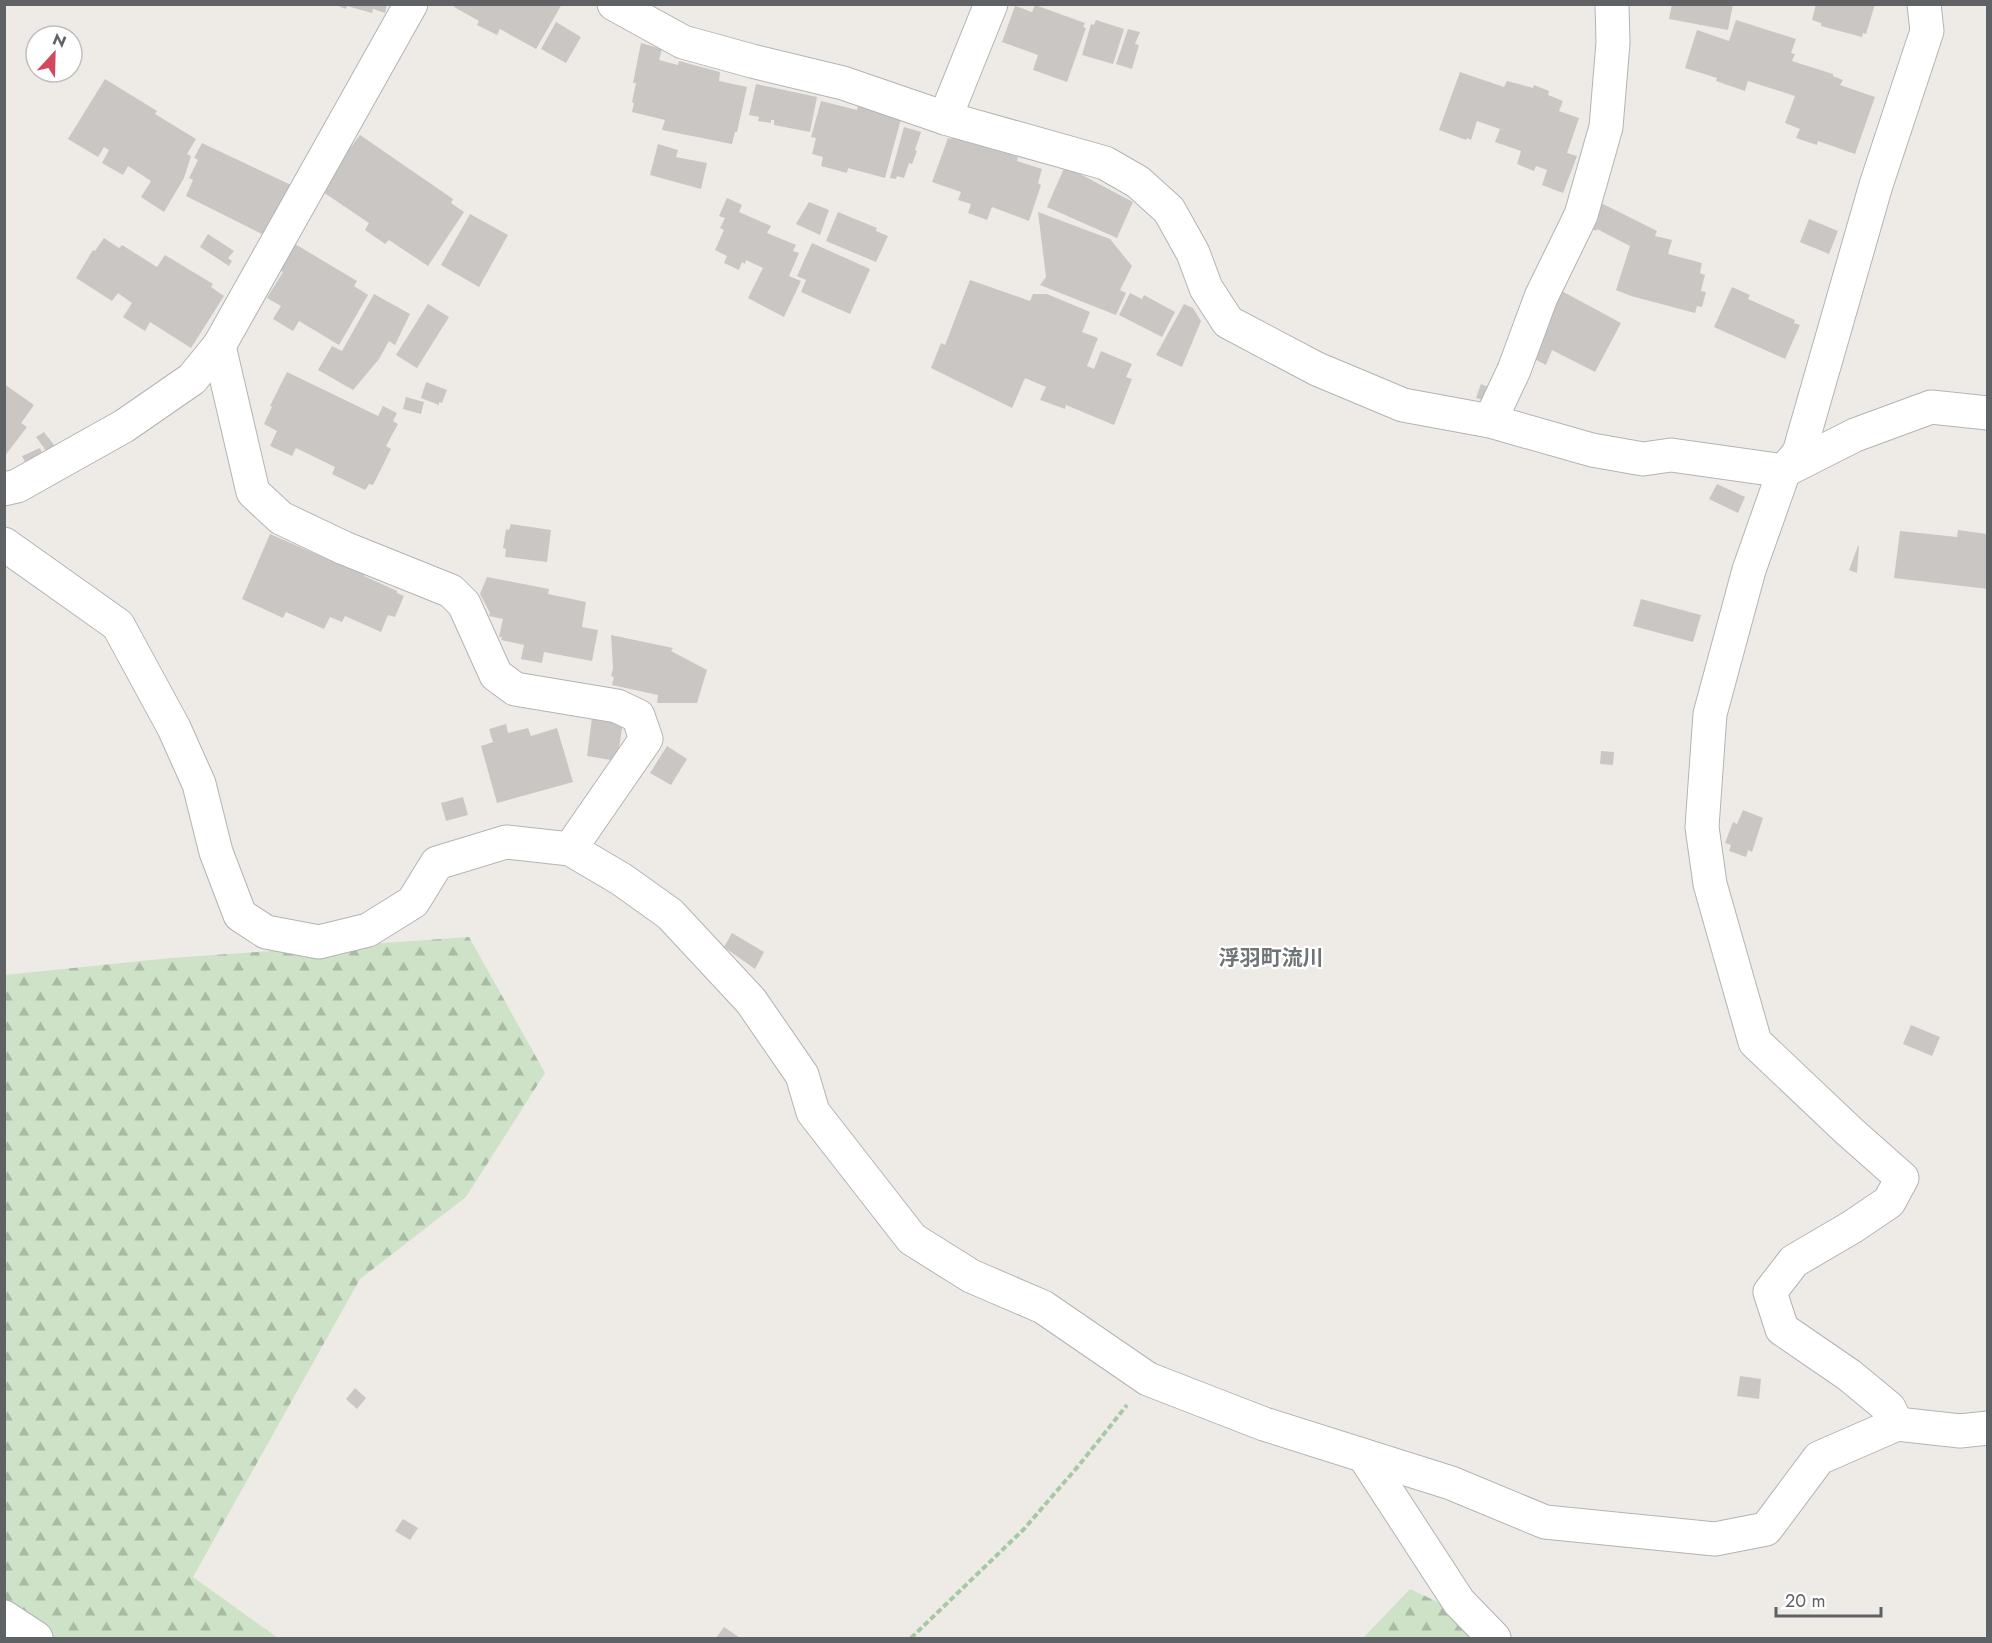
<svg xmlns="http://www.w3.org/2000/svg" width="1992" height="1643" viewBox="0 0 1992 1643" font-family="Jost,'Noto Sans JP',sans-serif">
  <style>
    .forest { fill: url(#forest-firs) }
    .building { fill: #cac6c3 }
    .lines { fill: none; stroke-linecap: round; stroke-linejoin: round }
    .minor-casing { stroke: #b1b4b7; stroke-width: 35 }
    .path { stroke: #a5c9a6; stroke-width: 4; stroke-dasharray: 6 3; stroke-linecap: butt }
    .minor { stroke: #fff; stroke-width: 33 }
    .labels { text-anchor: middle; dominant-baseline: central; stroke-width: 4.5; stroke-linejoin: round; paint-order: stroke }
    .quarter-label { font-size: 21px; font-weight: bold; fill: #6f7577; stroke: #fff }
  </style>
  <defs>
    <pattern id="forest-firs" width="22" height="20" patternUnits="userSpaceOnUse" patternTransform="scale(1.5)"><rect width="22" height="20" fill="#cde2c6"/><path d="M5 1l3.5 6h-7zM16 11l3.5 6h-7z" fill="#aabba4"/></pattern>
  </defs>
  <rect width="100%" height="100%" fill="#eeebe7"/>
  <g class="forest">
    <polygon points="469,937 545,1073 466,1197 360,1279 193,1577 278,1638 5,1638 4,975 171,958"/>
    <polygon points="1410,1589 1515,1638 1363,1638"/>
  </g>
  <g class="building">
    <polygon points="333,4 387,4 385,13 373,9 372,13 347,6 346,9"/>
    <polygon points="455,4 562,4 536,49 500,29 497,35 477,25 479,21 454,7"/>
    <polygon points="1672,4 1733,4 1728,30 1669,19"/>
    <polygon points="1816,4 1875,4 1866,34 1863,33 1862,37 1821,26 1821,23 1812,20"/>
    <polygon points="1035,5 1085,23 1083,27 1086,28 1067,82 1033,70 1038,55 1002,42 1015,6 1032,12"/>
    <polygon points="1096,20 1124,29 1113,64 1082,55 1091,24 1094,25"/>
    <polygon points="1736,20 1796,39 1791,53 1795,54 1792,61 1833,74 1833,76 1843,80 1840,85 1875,97 1855,154 1818,141 1817,145 1796,138 1800,129 1785,123 1795,96 1748,81 1745,91 1716,81 1717,78 1685,68 1697,30 1729,41"/>
    <polygon points="556,22 581,37 566,63 541,49"/>
    <polygon points="1128,29 1140,32 1135,44 1139,45 1132,69 1116,64"/>
    <polygon points="641,43 662,49 659,60 678,65 679,61 720,72 719,81 747,87 737,132 735,132 732,144 662,130 665,120 632,112 634,103 632,102 636,83 633,83"/>
    <polygon points="1460,72 1504,87 1507,81 1533,88 1534,85 1549,91 1548,95 1563,101 1559,111 1579,118 1567,153 1577,156 1563,193 1542,185 1547,170 1536,166 1534,171 1517,164 1521,151 1495,142 1500,129 1477,121 1471,140 1467,138 1466,140 1439,130"/>
    <polygon points="105,79 157,111 155,114 196,139 187,154 191,156 184,178 164,212 141,197 151,181 128,166 123,175 102,163 109,150 104,147 98,157 68,139"/>
    <polygon points="756,84 817,97 810,132 774,125 774,120 771,120 771,123 758,121 759,117 749,115"/>
    <polygon points="821,101 857,110 858,106 901,119 885,178 848,168 847,173 821,166 823,157 812,154 816,138 811,137"/>
    <polygon points="904,127 921,132 915,150 917,151 912,164 909,163 904,178 897,176 896,179 890,178"/>
    <polygon points="360,135 453,199 451,203 464,212 428,266 389,240 385,244 365,230 369,223 323,192 339,168 336,167 350,146 351,147"/>
    <polygon points="952,135 1018,157 1017,161 1042,169 1038,183 1041,185 1029,221 992,207 987,220 968,213 971,204 958,200 961,192 932,182 948,138 951,139"/>
    <polygon points="202,143 291,185 268,237 186,196 193,180 189,178 198,160 194,158"/>
    <polygon points="658,144 678,150 676,157 707,163 701,189 650,175"/>
    <polygon points="1065,166 1133,202 1117,238 1047,207"/>
    <polygon points="727,198 742,205 739,212 771,226 767,233 796,245 793,251 799,253 789,276 801,281 784,317 748,298 763,268 746,260 745,264 742,262 739,270 724,263 727,256 715,250 724,230 720,228 725,218 719,216"/>
    <polygon points="1597,201 1657,231 1655,236 1672,240 1668,254 1702,263 1700,273 1705,275 1701,291 1706,292 1702,307 1697,306 1695,313 1631,296 1616,290 1630,246 1597,229 1596,231 1585,225"/>
    <polygon points="809,202 829,210 820,235 796,224"/>
    <polygon points="838,212 877,228 876,231 888,236 876,262 826,241"/>
    <polygon points="1038,212 1110,239 1132,266 1120,290 1126,293 1116,315 1040,285 1046,277"/>
    <polygon points="470,214 508,235 479,287 441,265"/>
    <polygon points="1809,219 1838,231 1829,254 1800,242"/>
    <polygon points="208,234 234,251 228,258 232,261 229,266 200,247"/>
    <polygon points="104,238 119,248 122,245 157,267 165,255 213,284 211,287 224,296 191,348 150,322 145,331 123,317 132,303 118,293 112,301 76,278 93,250 95,251"/>
    <polygon points="812,243 870,269 850,314 801,292 806,280 797,276"/>
    <polygon points="295,244 357,281 354,286 368,295 339,345 299,321 293,331 273,319 281,306 267,298 283,272 280,270"/>
    <polygon points="970,280 1030,301 1033,294 1047,294 1090,312 1082,332 1098,338 1087,366 1094,369 1101,351 1132,364 1126,377 1132,379 1114,425 1066,405 1065,409 1040,400 1046,387 1025,378 1012,408 931,368 941,343 945,345"/>
    <polygon points="1732,287 1750,295 1748,299 1795,320 1794,323 1800,325 1785,359 1714,327"/>
    <polygon points="1558,289 1621,323 1595,372 1552,350 1546,365 1525,354"/>
    <polygon points="1130,293 1142,299 1144,295 1175,312 1162,337 1119,315"/>
    <polygon points="374,294 410,314 395,345 389,341 379,359 353,390 318,370 332,346 342,351"/>
    <polygon points="428,304 449,317 417,368 396,355"/>
    <polygon points="1184,304 1193,308 1201,321 1182,367 1156,355"/>
    <polygon points="287,372 378,416 383,406 397,413 393,421 398,424 386,446 391,449 373,485 369,484 365,490 332,474 335,467 296,448 292,456 270,446 277,431 264,424 272,407 270,406"/>
    <polygon points="426,382 447,390 442,403 439,402 439,405 421,398"/>
    <polygon points="4,384 34,405 21,423 27,427 4,457"/>
    <polygon points="1481,384 1488,387 1483,400 1476,398"/>
    <polygon points="406,397 424,402 421,414 403,409"/>
    <polygon points="44,432 57,449 49,455 36,437"/>
    <polygon points="40,448 44,458 27,466 22,456"/>
    <polygon points="1717,484 1745,497 1738,513 1709,499"/>
    <polygon points="511,524 551,530 547,562 505,557 506,549 503,548 506,529 509,530"/>
    <polygon points="1958,530 1987,534 1988,589 1894,578 1900,531 1957,537"/>
    <polygon points="270,534 348,568 349,565 366,572 364,576 397,591 397,593 404,596 395,617 388,615 381,632 345,616 342,622 330,617 324,629 286,612 283,618 242,599"/>
    <polygon points="1858,546 1859,546 1857,573 1849,570"/>
    <polygon points="487,577 549,589 548,594 586,602 582,627 598,630 592,661 544,652 542,663 521,659 524,645 501,640 502,637 499,637 503,619 489,616 490,613 480,594"/>
    <polygon points="1641,599 1701,615 1693,642 1633,626"/>
    <polygon points="611,635 673,648 671,651 707,670 697,703 657,703 658,695 612,685 614,677 611,676 613,668"/>
    <polygon points="592,718 623,722 617,761 587,756"/>
    <polygon points="506,724 508,733 528,728 531,736 557,728 573,782 497,803 481,746 493,742 489,729"/>
    <polygon points="667,746 687,759 671,785 650,773"/>
    <polygon points="1601,751 1614,752 1613,765 1600,764"/>
    <polygon points="463,797 468,815 446,821 441,803"/>
    <polygon points="1743,810 1763,818 1752,852 1748,850 1746,857 1729,851 1731,845 1725,843 1733,822 1737,824"/>
    <polygon points="732,933 764,952 755,969 724,947"/>
    <polygon points="1911,1025 1940,1037 1932,1056 1903,1044"/>
    <polygon points="1740,1376 1761,1379 1759,1399 1737,1396"/>
    <polygon points="355,1388 366,1398 357,1409 346,1399"/>
    <polygon points="403,1519 418,1528 410,1540 395,1531"/>
    <polygon points="724,1627 740,1638 716,1638"/>
  </g>
  <g class="lines">
    <g class="minor-casing">
      <g id="minor">
        <polyline points="614,4 683,42 752,61 843,83 945,118 1105,163 1138,182 1169,210 1193,253 1206,288 1228,322 1317,369 1403,405 1490,421 1592,450 1643,459 1671,455 1784,471 1855,435 1931,407 1988,413"/>
        <polyline points="945,118 991,4"/>
        <polyline points="219,346 253,492 281,518 344,548 451,591 464,604 496,675 515,689 617,706 638,716 646,739 570,849"/>
        <polyline points="1490,421 1514,370 1541,297 1581,215 1606,127 1613,43 1612,4"/>
        <polyline points="4,489 17,486 124,426 192,379 219,346 411,4"/>
        <polyline points="4,544 118,625 174,728 199,784 216,852 240,915 266,932 319,942 368,930 413,902 437,863 506,842 570,849 621,879 670,914 751,1001 802,1075 813,1112 912,1239 971,1276 1043,1307 1148,1379 1264,1424 1451,1483 1545,1522 1715,1539 1766,1529 1819,1458 1897,1424 1889,1408 1849,1375 1782,1329 1770,1292 1794,1261 1852,1227 1889,1202 1902,1178 1850,1132 1755,1042 1710,884 1702,827 1710,714 1749,570 1784,471 1799,453 1876,185 1927,31 1924,4"/>
        <polyline points="1897,1424 1960,1431 1988,1428"/>
        <polyline points="1364,1456 1459,1602 1494,1638"/>
        <polyline points="4,1617 36,1638"/>
      </g>
    </g>
    <polyline class="path" points="911,1638 1024,1529 1080,1464 1127,1405"/>
    <use href="#minor" class="minor"/>
  </g>
  <g class="labels">
    <g class="quarter-label">
      <text x="1271" y="958">浮羽町流川</text>
    </g>
  </g>
  <rect width="1992" height="1643" fill="none" stroke="#5e6265" stroke-width="12"/>
  <g transform="translate(54 54) rotate(22)"><circle r="28" fill="#ffffff" stroke="#bfc0c1" stroke-width="1.5"/>
  <path d="M0-4.5L10 22L0 15L-10 22Z" fill="#d3485d"/>
  <text y="-9" font-size="16" font-weight="bold" text-anchor="middle" fill="#5e6265">N</text>
  </g>
  <path d="M1776 1607v9h105v-9" fill="none" stroke="#5e6265" stroke-width="3"/>
  <text x="1785" y="1607" font-size="18" fill="#5e6265" stroke="#ffffff" stroke-width="4.5" paint-order="stroke">20 m</text>
</svg>
